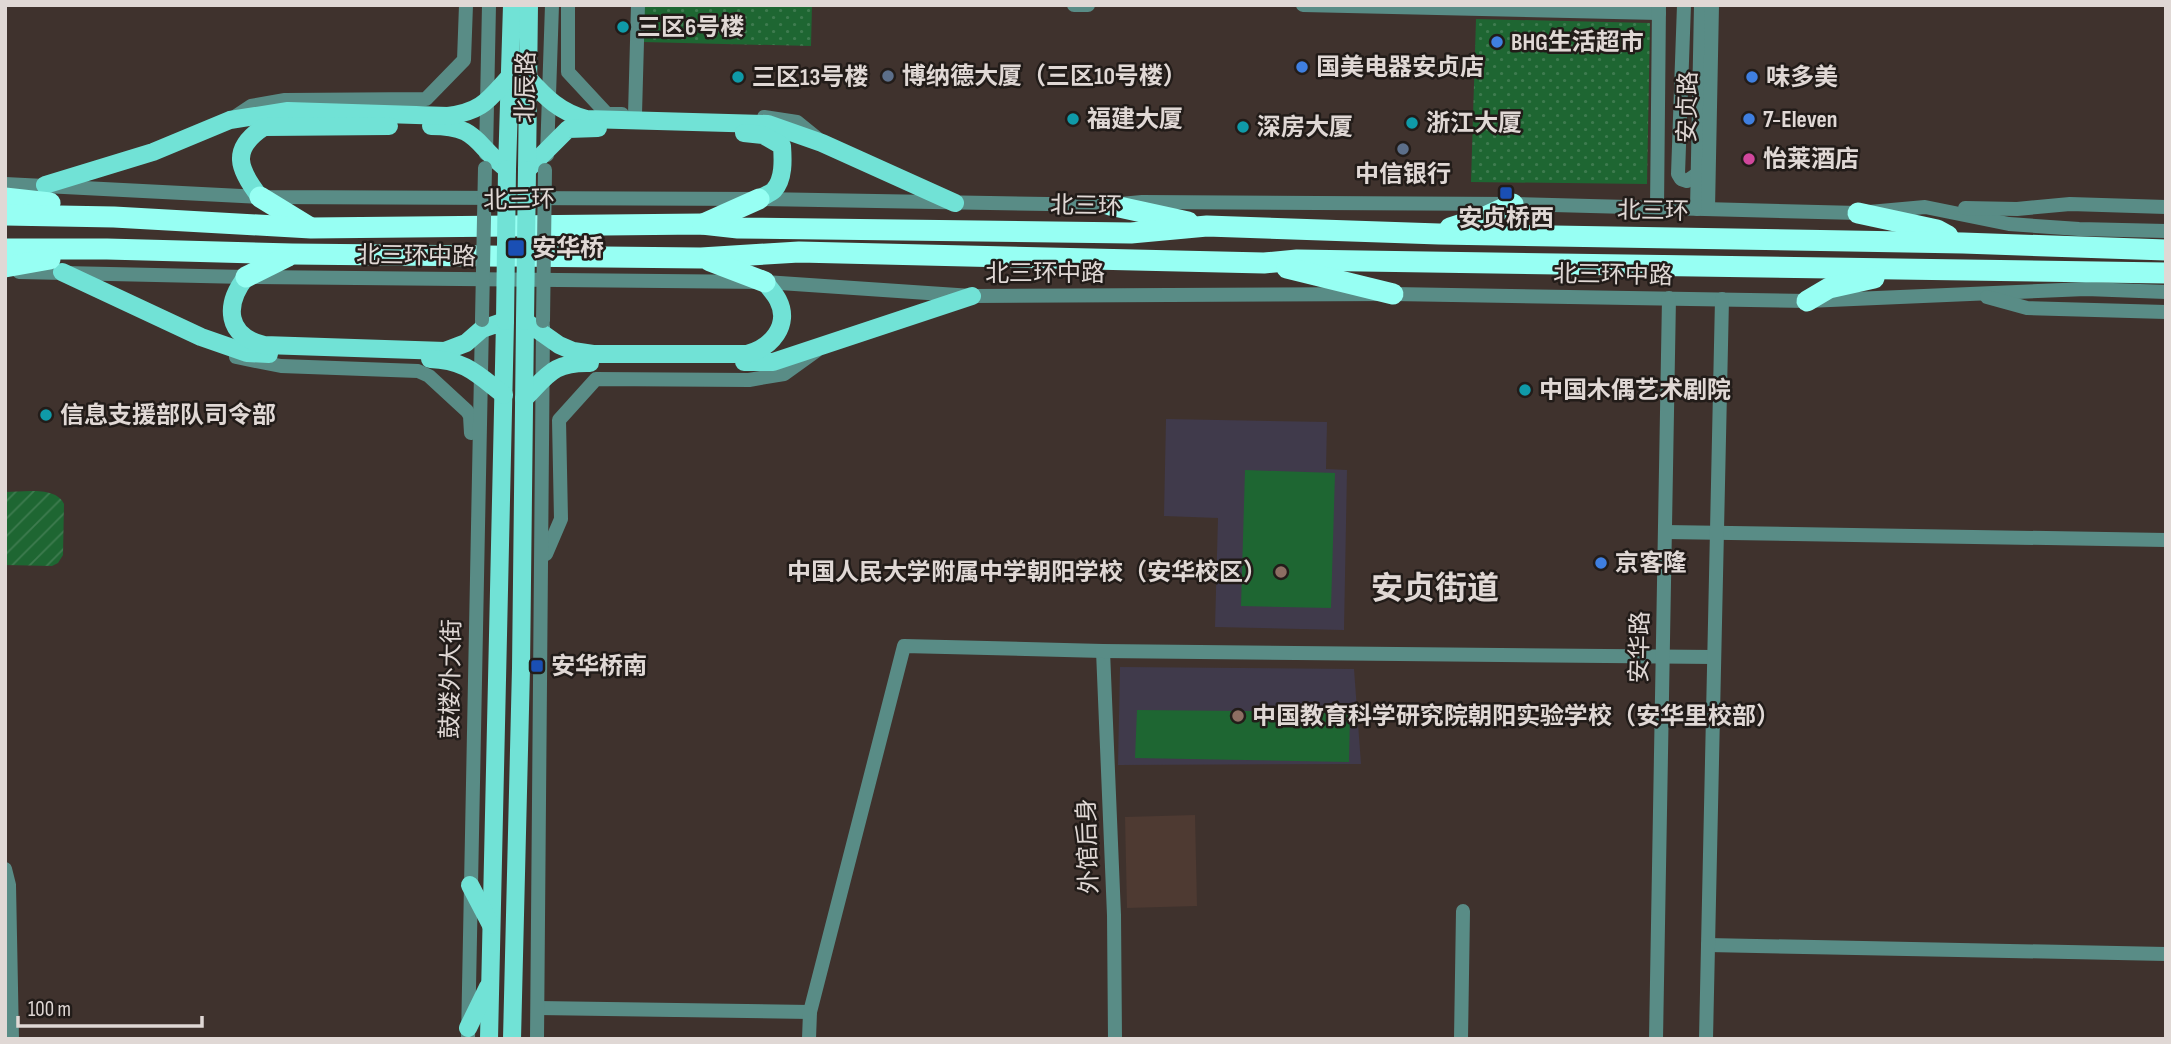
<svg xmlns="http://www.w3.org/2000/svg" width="2171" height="1044" viewBox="0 0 2171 1044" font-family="'Sofia Sans Condensed','Noto Sans SC',sans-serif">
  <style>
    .built { fill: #4e3a32 }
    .education { fill: #403a4b }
    .park { fill: url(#park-dots) }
    .garden { fill: url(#garden-furrows) }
    .pitch { fill: #1e6632 }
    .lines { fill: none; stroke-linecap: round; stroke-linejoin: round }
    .minor { stroke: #598c86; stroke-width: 14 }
    .major { stroke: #71e2d6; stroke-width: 18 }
    .highway { stroke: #97fff3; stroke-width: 21 }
    .minor-bridge { stroke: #598c86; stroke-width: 14 }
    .major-bridge { stroke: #71e2d6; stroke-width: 18 }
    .culture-dot { fill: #0f9aa8; stroke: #221c19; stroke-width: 2.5 }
    .shop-dot { fill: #3f7fe0; stroke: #221c19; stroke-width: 2.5 }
    .service-dot { fill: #5c6f8a; stroke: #221c19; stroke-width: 2.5 }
    .hotel-dot { fill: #d1479c; stroke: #221c19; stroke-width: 2.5 }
    .transit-dot { fill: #1a4fb4; stroke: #221c19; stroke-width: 2.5 }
    .education-dot { fill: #8d6e63; stroke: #221c19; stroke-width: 2.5 }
    .labels { text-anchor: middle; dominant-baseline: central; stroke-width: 5; stroke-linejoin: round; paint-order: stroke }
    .poi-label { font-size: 24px; font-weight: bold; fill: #e0d8d5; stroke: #221c19; text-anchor: start }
    .street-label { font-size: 24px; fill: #e0d8d5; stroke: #221c19 }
    .district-label { font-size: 32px; font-weight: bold; fill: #e0d8d5; stroke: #221c19 }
  </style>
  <defs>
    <pattern id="park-dots" width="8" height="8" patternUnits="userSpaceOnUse" patternTransform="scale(1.75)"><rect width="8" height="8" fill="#1e6632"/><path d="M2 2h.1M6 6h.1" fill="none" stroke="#3e7b4f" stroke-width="1.8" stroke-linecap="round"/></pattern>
    <pattern id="garden-furrows" width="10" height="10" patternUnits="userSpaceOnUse" patternTransform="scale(1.75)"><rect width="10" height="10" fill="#1e6632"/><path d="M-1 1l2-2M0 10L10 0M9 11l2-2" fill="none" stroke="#3e7b4f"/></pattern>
  </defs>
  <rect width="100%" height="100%" fill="#3f322d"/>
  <polygon class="built" points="1195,815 1197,906 1127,908 1125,817"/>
  <g class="education">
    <polygon points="1166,419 1327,422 1326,469 1347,470 1344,630 1215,627 1218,518 1164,516"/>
    <polygon points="1120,667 1354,669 1361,764 1118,765"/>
  </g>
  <g class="park">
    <polygon points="643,5 812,5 811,46 643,42"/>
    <polygon points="1476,19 1650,23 1647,184 1471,182"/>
  </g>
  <path class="garden" d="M5,492C23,492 56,486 64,504L63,555L58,563L52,566L5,565Z"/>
  <g class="pitch">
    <polygon points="1245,470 1335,473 1331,608 1241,606"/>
    <polygon points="1137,710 1350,712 1349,762 1135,758"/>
  </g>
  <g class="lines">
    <g class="minor">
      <polyline points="568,5 568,72 607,114 622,114"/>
      <polyline points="1074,5 1088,5"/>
      <polyline points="1303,5 1659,13"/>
      <polyline points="1684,5 1678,174 1681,179 1687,181 1697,174"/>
      <polyline points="635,114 638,5"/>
      <polyline points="764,117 797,122 818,139"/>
      <polyline points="233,118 251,106 285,100 426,99 464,60 466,5"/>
      <polyline points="486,154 489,5"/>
      <polyline points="547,155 552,5"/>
      <polyline points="5,184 260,197 759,199 1110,205 1142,202 1513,204 1858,213 1925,207 2009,224 2079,229 2166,231"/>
      <polyline points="1657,208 1659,5"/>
      <polyline points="1965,208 2017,209 2070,204 2166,207"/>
      <polyline points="1697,209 1701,5"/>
      <polyline points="1708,209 1712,5"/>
      <polyline points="19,272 246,277 765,282 972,296 1393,294 1807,301 2086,289 2166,292"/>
      <polyline points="1987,297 2027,308 2166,312"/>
      <polyline points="236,357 281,366 418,371 429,376 467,411 470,416 471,433"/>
      <polyline points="1665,532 2166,540"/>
      <polyline points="546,554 561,519 559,420 596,379 749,380 784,374 816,351"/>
      <polyline points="1103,651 1114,915 1115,1039"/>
      <polyline points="5,869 9,885 12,1039"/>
      <polyline points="1708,945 2166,954"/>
      <polyline points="538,1008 810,1012"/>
      <polyline points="468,1039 482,322"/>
      <polyline points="537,1039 543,326"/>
      <polyline points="809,1039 810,1012 904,646 1103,651 1714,657"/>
      <polyline points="1461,1039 1463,911"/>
      <polyline points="1656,1039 1669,298"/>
      <polyline points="1706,1039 1722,299"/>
    </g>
    <g class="major">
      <path d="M528,78C546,98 560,112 586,119L768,124L822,143L955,203"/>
      <path d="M431,126C479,126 473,143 507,169"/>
      <path d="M744,133L763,135L782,146C783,160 784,179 774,190C770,194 763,196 759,199"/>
      <polyline points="507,169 512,5"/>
      <polyline points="527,170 568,129 598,128"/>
      <polyline points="527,170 529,5"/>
      <path d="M45,185L153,152L230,120L288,111L448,116C483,111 488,100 511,75"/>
      <path d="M260,197C238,169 230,149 264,127L389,126"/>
      <polyline points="62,272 201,337 247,353 269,354"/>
      <path d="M246,277C224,305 226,336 264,345L445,351L466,343L482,329L505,321L489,1039"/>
      <path d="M430,359C465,360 477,374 504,395"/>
      <polyline points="744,362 773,362 972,296"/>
      <path d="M524,399C548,375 553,362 590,363"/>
      <polyline points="470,885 491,925"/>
      <polyline points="468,1028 488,987"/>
      <path d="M512,1039L521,668L525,321L559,345L573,351L593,354H747C771,348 791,325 778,300C775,294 769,288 765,282"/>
    </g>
    <g class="highway">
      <polyline points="260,197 309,227"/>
      <polyline points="5,198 50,203"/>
      <polyline points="1110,205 1188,222"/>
      <polyline points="1858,213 1937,230 1948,236"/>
      <polyline points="5,215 114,217 311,228 702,224 738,228 1131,233 1207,226 1439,234 1963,243 2166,250"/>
      <polyline points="703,224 759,199"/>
      <polyline points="1450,228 1487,216 1513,204"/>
      <polyline points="5,249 107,249 292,254 701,258 799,252 1264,263 1297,260 2166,273"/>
      <polyline points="710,261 765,282"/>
      <polyline points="5,267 50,259"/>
      <polyline points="1287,268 1393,294"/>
      <polyline points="246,277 288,256"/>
      <polyline points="1807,301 1829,288 1874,278"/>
    </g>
    <g class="minor-bridge">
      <polyline points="482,320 485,168"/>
      <polyline points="543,321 545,170"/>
    </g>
    <g class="major-bridge">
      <polyline points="505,321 507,169"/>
      <polyline points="525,321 527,170"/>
    </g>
  </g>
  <g class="culture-dot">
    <circle cx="623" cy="27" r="7"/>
    <circle cx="738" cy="77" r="7"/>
    <circle cx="1073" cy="119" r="7"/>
    <circle cx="1412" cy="123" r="7"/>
    <circle cx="1243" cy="127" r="7"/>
    <circle cx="1525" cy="390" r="7"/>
    <circle cx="46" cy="415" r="7"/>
  </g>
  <g class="shop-dot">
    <circle cx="1497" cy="42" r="7"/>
    <circle cx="1302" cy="67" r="7"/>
    <circle cx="1752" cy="77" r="7"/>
    <circle cx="1749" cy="119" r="7"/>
    <circle cx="1601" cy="563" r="7"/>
  </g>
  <g class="service-dot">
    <circle cx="888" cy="76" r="7"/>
    <circle cx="1403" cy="149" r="7"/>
  </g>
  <circle class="hotel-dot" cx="1749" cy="159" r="7"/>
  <g class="transit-dot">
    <rect x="1499" y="186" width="14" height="14" rx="3.5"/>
    <rect x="507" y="239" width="18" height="18" rx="3.5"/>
    <rect x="530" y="659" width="14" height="14" rx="3.5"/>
  </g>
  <g class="education-dot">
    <circle cx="1281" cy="572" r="7"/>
    <circle cx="1238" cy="716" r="7"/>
  </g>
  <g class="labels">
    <g class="poi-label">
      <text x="637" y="27">三区6号楼</text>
      <text x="1511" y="42">BHG生活超市</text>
      <text x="1316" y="67">国美电器安贞店</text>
      <text x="902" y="76">博纳德大厦（三区10号楼）</text>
      <text x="752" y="77">三区13号楼</text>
      <text x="1766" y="77">味多美</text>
      <text x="1087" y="119">福建大厦</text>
      <text x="1763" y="119">7-Eleven</text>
      <text x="1426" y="123">浙江大厦</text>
      <text x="1257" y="127">深房大厦</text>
      <text x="1763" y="159">怡莱酒店</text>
      <text x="1403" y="174" text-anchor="middle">中信银行</text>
      <text x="1506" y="218" text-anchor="middle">安贞桥西</text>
      <text x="532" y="248">安华桥</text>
      <text x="1539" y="390">中国木偶艺术剧院</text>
      <text x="60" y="415">信息支援部队司令部</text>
      <text x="1615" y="563">京客隆</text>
      <text x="1267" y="572" text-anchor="end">中国人民大学附属中学朝阳学校（安华校区）</text>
      <text x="551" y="666">安华桥南</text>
      <text x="1252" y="716">中国教育科学研究院朝阳实验学校（安华里校部）</text>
    </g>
    <g class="street-label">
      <text transform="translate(526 87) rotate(-89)">北辰路</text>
      <text transform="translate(1688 107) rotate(-89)">安贞路</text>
      <text transform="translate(519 200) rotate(-1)">北三环</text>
      <text transform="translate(1086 206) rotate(1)">北三环</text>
      <text transform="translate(1653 211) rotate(1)">北三环</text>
      <text transform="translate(416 256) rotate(1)">北三环中路</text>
      <text x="1045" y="273">北三环中路</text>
      <text transform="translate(1613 275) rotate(1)">北三环中路</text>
      <text transform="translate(1640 647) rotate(-89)">安华路</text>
      <text transform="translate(451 679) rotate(-89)">鼓楼外大街</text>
      <text transform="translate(1088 846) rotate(-92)">外馆后身</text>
    </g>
    <g class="district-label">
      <text x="1435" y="589">安贞街道</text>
    </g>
  </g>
  <rect width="2171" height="1044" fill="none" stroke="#e0d8d5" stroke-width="14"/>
  <path d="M18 1016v10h184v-10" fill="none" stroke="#e0d8d5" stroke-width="3.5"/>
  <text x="28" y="1016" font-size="21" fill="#e0d8d5" stroke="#221c19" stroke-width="5" paint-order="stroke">100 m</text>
</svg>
